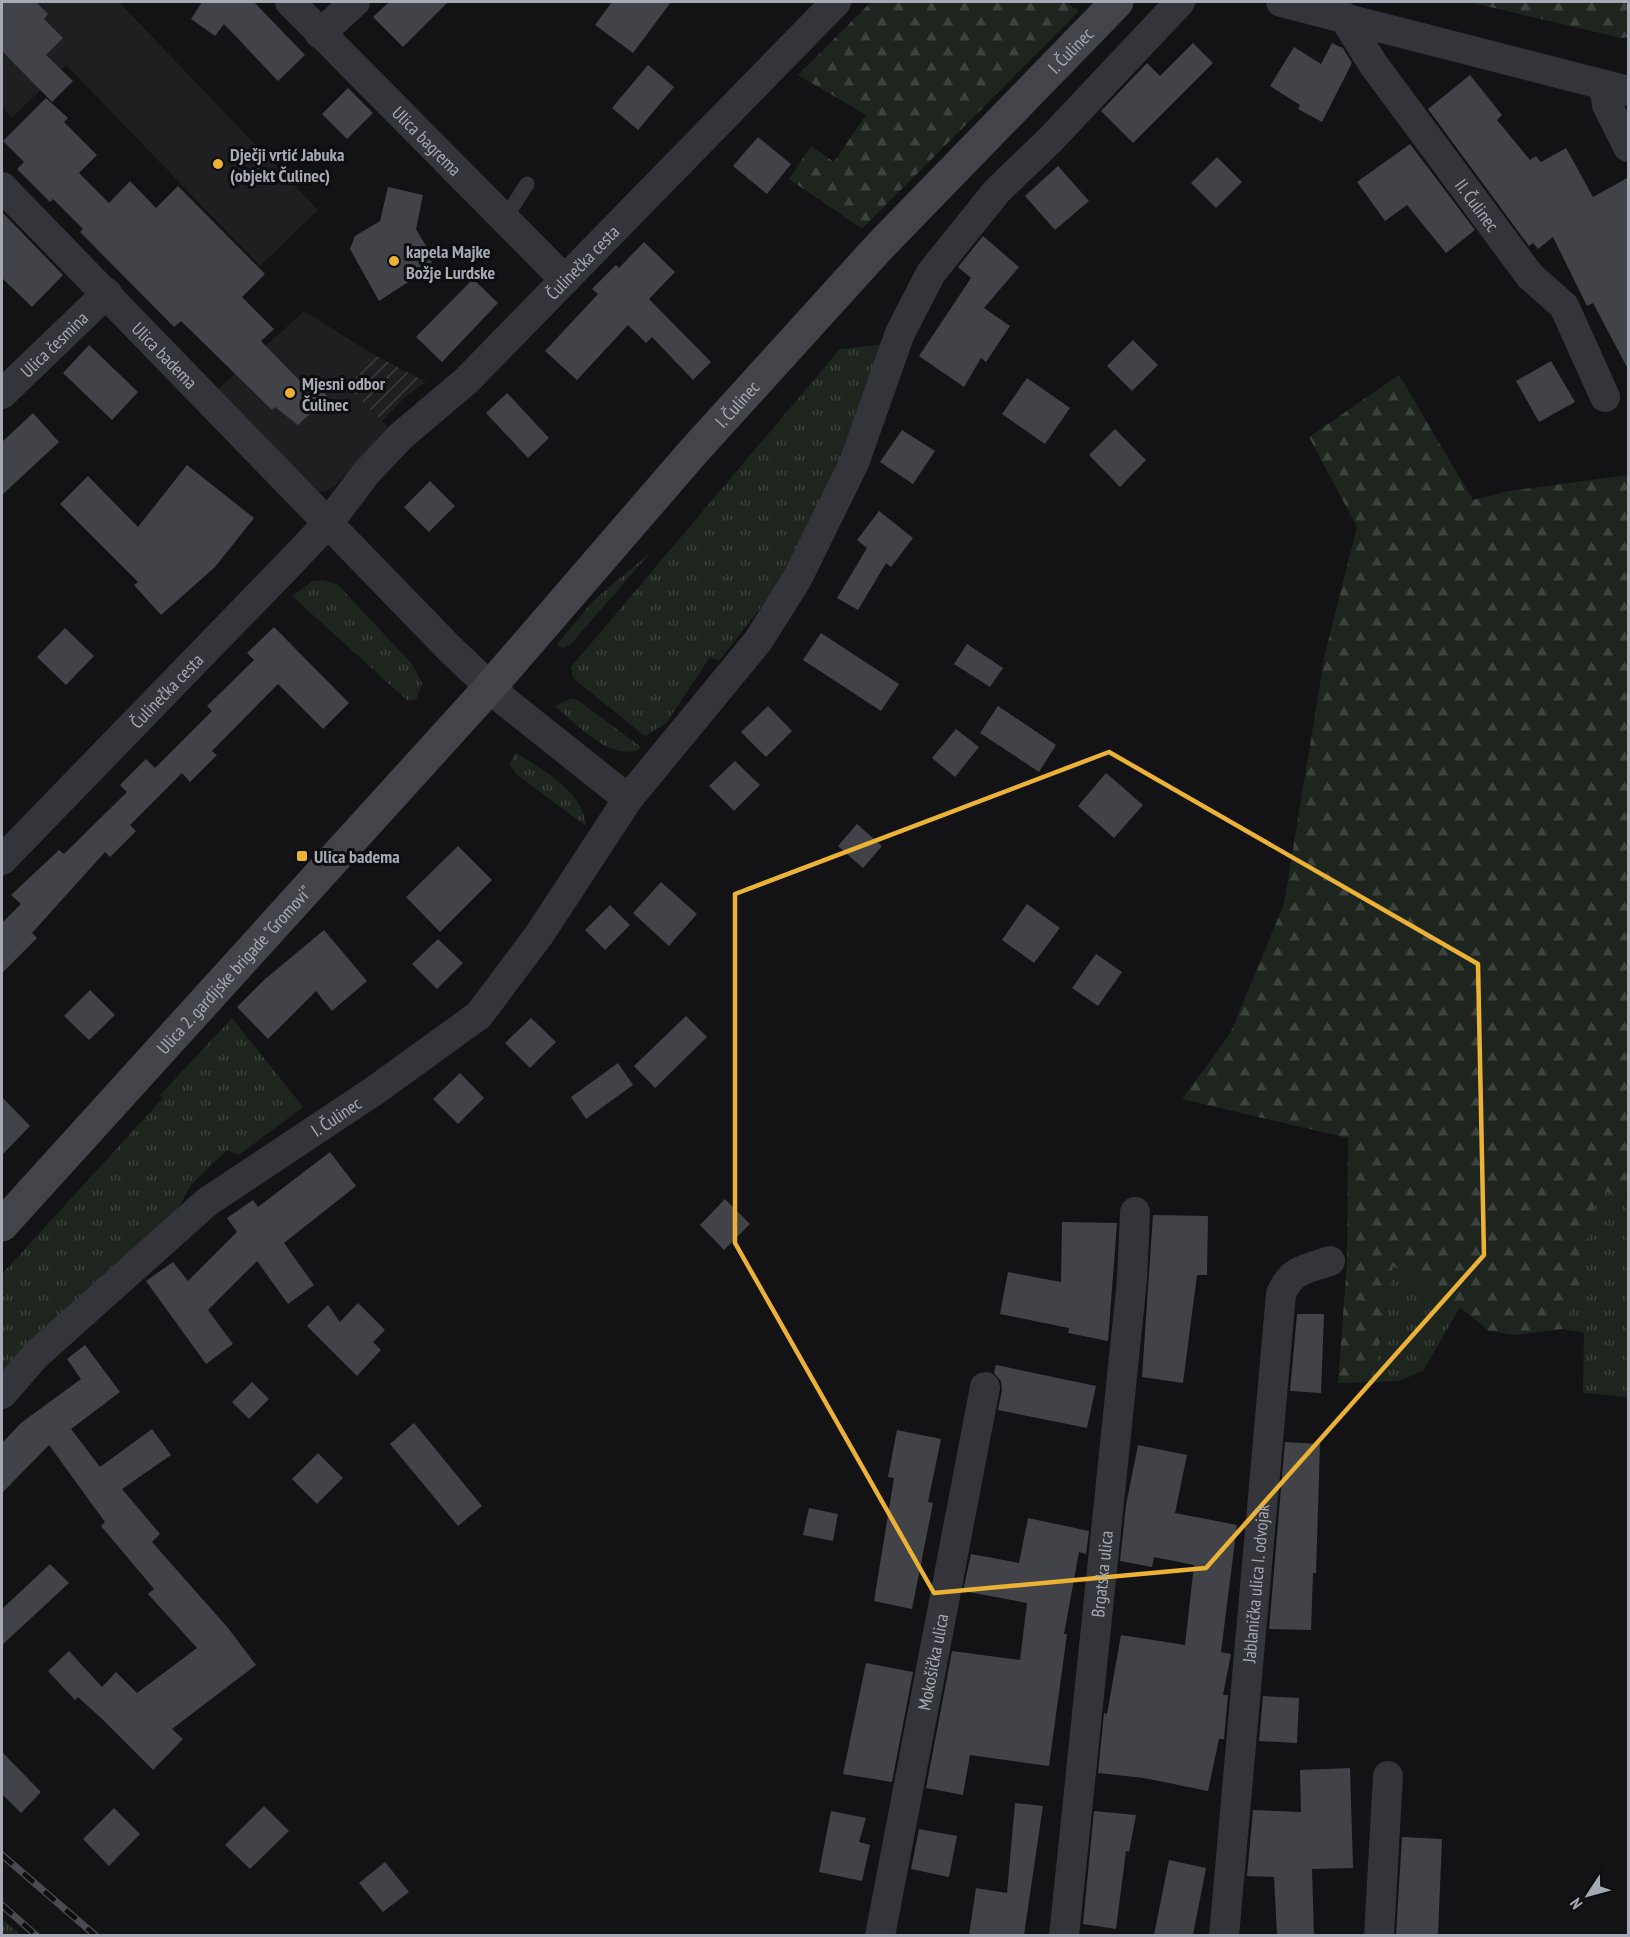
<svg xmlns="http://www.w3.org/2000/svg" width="1630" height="1937" viewBox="0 0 1630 1937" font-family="'PT Sans Narrow',sans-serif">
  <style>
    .built { fill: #1f1f22 }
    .industrial { fill: url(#industrial-furrows) }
    .grass { fill: url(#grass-tufts) }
    .forest { fill: url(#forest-firs) }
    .building { fill: #424348 }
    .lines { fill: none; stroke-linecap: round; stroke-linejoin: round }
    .lane { stroke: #34353a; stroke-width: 15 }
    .street { stroke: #34353a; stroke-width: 30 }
    .secondary { stroke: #42444a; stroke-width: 33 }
    .rail-casing { stroke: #494b51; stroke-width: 7 }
    .rail { stroke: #0e0e10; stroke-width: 4.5; stroke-dasharray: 14; stroke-linecap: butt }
    .marked { fill: none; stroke: #ebb236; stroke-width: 4.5; stroke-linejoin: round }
    .poi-dot { fill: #ebb236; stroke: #0e0e10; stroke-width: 2 }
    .labels { text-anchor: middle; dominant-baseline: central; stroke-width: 6; stroke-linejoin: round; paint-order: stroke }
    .street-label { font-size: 18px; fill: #a5aab5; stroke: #0e0e10 }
    .poi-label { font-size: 18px; font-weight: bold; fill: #a5aab5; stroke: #0e0e10; text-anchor: start }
  </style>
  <defs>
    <pattern id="industrial-furrows" width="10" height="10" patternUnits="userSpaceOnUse" patternTransform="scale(1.5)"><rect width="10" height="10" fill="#1f1f22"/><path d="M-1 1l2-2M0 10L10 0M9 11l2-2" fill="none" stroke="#3d3d40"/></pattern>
    <pattern id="grass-tufts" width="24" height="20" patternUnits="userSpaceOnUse" patternTransform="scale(1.5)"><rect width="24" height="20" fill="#1e251f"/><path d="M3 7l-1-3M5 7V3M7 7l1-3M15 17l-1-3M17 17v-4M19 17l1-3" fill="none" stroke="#3c423d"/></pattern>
    <pattern id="forest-firs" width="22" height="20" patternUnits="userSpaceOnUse" patternTransform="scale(1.5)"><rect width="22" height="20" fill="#1e251f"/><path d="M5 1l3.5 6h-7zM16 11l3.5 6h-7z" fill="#3c423d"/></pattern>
  </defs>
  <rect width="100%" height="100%" fill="#131315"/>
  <g class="built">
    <polygon points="2,2 119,2 318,210 260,266 66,65 12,118 2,106"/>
    <polygon points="304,311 373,354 345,384 390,429 335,486 324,492 314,491 216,391"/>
  </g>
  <polygon class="industrial" points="373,354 426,382 407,395 382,421 344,383"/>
  <g class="grass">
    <polygon points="886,344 818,522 772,593 719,661 710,657 667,722 646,736 642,734 573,678 571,667 840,349"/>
    <polygon points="651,552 570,645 562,648 557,644 594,600"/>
    <polygon points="324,580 338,585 412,664 422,683 417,699 408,701 292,596 313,581"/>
    <path d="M572,698L579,701L641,747L637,751C605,757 578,725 555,706Z"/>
    <path d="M515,752C543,771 582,789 586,826L516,774L510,764Z"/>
    <polygon points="232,1018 303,1107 239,1155 227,1150 191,1185 171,1221 2,1374 2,1274 163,1098 160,1095"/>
    <polygon points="1598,1190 1628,1198 1628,1397 1583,1393 1584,1333 1562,1329 1578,1290"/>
    <polygon points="1393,1266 1460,1307 1423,1371 1399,1381 1373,1382"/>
    <polygon points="2,1919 21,1935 2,1935"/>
  </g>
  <g class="forest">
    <polygon points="871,2 1065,2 1079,11 862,229 789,179 811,146 834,162 866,115 798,75"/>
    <polygon points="1469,2 1628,2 1628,37 1621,38"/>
    <polygon points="1399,375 1473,500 1509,491 1628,475 1628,1198 1598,1190 1578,1290 1562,1329 1517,1335 1489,1331 1460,1307 1393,1266 1373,1382 1338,1383 1347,1262 1348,1138 1182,1099 1230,1034 1284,904 1325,654 1357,527 1309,437"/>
  </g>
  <g class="building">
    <polygon points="2,2 36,2 48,14 44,19 63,38 46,55 73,81 52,102 2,51"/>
    <polygon points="202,2 254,2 305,55 278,81 224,24 215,36 191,19"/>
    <polygon points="389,2 448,2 403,47 373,17"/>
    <polygon points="612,2 671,2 633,53 595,25"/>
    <polygon points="1193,43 1213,63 1133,143 1101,111 1147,63 1160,76"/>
    <polygon points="1332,43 1343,48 1352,63 1322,122 1298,109 1300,105 1270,86 1294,47 1321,64"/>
    <polygon points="648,65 674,87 638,130 612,108"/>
    <polygon points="1470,75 1502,115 1497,120 1530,160 1536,156 1541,162 1566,148 1593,197 1629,177 1629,371 1593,303 1587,306 1553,237 1538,249 1533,243 1529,246 1428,109"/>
    <polygon points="348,88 373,113 347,139 322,114"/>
    <polygon points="46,98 68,118 64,122 97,155 79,173 109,203 130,181 156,208 178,186 265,274 242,297 274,329 261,341 301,382 307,376 328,397 298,425 275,407 272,410 181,321 174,327 80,232 83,229 53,199 50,202 17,169 24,162 3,141"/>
    <polygon points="758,137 791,164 767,194 733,166"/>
    <polygon points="1410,144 1475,230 1446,253 1407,205 1385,221 1357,182"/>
    <polygon points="1217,157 1242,182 1216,208 1191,183"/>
    <polygon points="1058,166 1089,201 1055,230 1025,196"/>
    <polygon points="388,187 423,195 416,229 432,256 431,267 379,301 350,249 355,236 380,221"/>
    <polygon points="2,212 63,275 32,307 2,278"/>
    <polygon points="983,236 1019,267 984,308 1010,326 986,362 981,358 964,387 919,356 971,278 958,267"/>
    <polygon points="644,242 675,272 649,299 711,362 693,380 652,337 646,343 628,325 577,380 545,351 598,294 592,289 616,265 619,268"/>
    <polygon points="473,279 498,303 442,362 416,337"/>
    <polygon points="1133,340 1158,365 1132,391 1107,366"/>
    <polygon points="89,345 138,392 112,420 63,373"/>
    <polygon points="1551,361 1575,402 1539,422 1516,381"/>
    <polygon points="1027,378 1070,408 1045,444 1002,414"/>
    <polygon points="507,393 549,438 528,458 486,413"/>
    <polygon points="33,413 59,442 2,495 2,442"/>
    <polygon points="1115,429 1146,460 1120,487 1089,455"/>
    <polygon points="902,430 935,451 913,484 880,462"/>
    <polygon points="187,465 254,518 215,567 161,615 134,585 138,582 60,504 88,476 138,527"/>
    <polygon points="430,481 455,506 429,532 404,507"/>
    <polygon points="879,511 913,538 891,567 886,563 858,610 837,598 867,548 857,540"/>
    <polygon points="274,627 349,703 323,729 278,684 212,751 217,755 190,782 182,773 130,825 136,831 110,857 105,852 32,933 37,938 2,973 2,923 21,904 11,895 59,850 64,854 127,792 120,785 146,759 155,768 212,711 207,706 254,660 247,653"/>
    <polygon points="65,628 94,656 66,685 37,657"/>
    <polygon points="821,633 899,684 881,711 803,660"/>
    <polygon points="967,644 1003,668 990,687 954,664"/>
    <polygon points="768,706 792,731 766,757 741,732"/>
    <polygon points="998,706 1056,745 1039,772 980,733"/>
    <polygon points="956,729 979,747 955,777 932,758"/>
    <polygon points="735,761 760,785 734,811 709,786"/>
    <polygon points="1106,773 1143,805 1114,838 1078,806"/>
    <polygon points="857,824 882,846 863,868 838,846"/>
    <polygon points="458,846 492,880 440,932 406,897"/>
    <polygon points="661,882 697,914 669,946 633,913"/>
    <polygon points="1027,904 1060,928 1034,963 1002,940"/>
    <polygon points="610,905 630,925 605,950 585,930"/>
    <polygon points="324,930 367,981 332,1011 316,991 268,1039 237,1007 264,980"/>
    <polygon points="438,939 463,963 437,989 412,964"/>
    <polygon points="1096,954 1122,972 1098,1006 1072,988"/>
    <polygon points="90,990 115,1015 89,1040 64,1016"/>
    <polygon points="686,1016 707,1037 655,1088 634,1066"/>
    <polygon points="531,1018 556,1042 530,1068 505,1043"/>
    <polygon points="618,1063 633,1085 586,1119 571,1097"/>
    <polygon points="460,1073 484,1098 458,1124 433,1099"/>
    <polygon points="2,1097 30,1126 2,1155"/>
    <polygon points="330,1152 356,1186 284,1243 314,1285 288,1304 257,1261 208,1310 233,1344 206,1364 146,1281 173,1262 188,1281 237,1232 227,1218 253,1200 258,1207"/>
    <polygon points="725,1199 750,1224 724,1250 700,1225"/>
    <polygon points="1153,1215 1208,1216 1207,1275 1197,1275 1183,1383 1142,1377"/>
    <polygon points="1062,1222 1117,1223 1108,1341 1068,1333 1069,1328 1000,1314 1008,1272 1061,1282"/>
    <polygon points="358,1303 385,1330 373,1342 381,1350 357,1376 307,1326 328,1305 340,1322"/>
    <polygon points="1297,1314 1324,1314 1321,1393 1290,1391"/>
    <polygon points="85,1345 120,1392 71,1429 100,1467 152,1429 171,1455 122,1489 160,1534 152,1542 228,1628 256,1665 172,1729 183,1739 153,1770 101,1718 78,1697 75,1700 48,1671 69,1651 102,1687 116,1672 137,1693 197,1648 148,1594 154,1589 101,1526 105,1522 49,1445 2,1493 2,1443 21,1423 81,1379 67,1359"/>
    <polygon points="996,1365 1096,1386 1087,1428 998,1410 1002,1390 1001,1381 994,1373"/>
    <polygon points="252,1382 269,1399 249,1419 232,1402"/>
    <polygon points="414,1423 482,1506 458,1526 390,1444"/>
    <polygon points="897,1430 941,1439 928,1502 933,1503 912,1609 874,1601 894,1478 888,1477"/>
    <polygon points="1285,1442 1320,1444 1316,1573 1313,1573 1311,1630 1269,1629"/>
    <polygon points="1138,1445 1187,1455 1175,1513 1237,1525 1221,1652 1231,1654 1223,1695 1228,1695 1224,1739 1219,1739 1208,1791 1144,1778 1098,1773 1104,1713 1107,1714 1121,1635 1185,1645 1194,1565 1154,1557 1152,1567 1120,1561 1126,1505"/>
    <polygon points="318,1453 343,1478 317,1504 292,1479"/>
    <polygon points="809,1508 838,1514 833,1541 803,1535"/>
    <polygon points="1028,1518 1089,1531 1086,1554 1079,1552 1064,1634 1067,1634 1049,1766 970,1755 963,1795 926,1788 952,1651 1020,1660 1027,1603 963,1591 971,1554 1019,1563"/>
    <polygon points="50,1564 69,1583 2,1645 2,1609"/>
    <polygon points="866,1663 913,1672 892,1782 843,1774"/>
    <polygon points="1263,1696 1299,1698 1297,1743 1259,1741"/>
    <polygon points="2,1752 41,1792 21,1813 2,1794"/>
    <polygon points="1350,1768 1353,1868 1312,1869 1314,1935 1277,1935 1274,1877 1247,1876 1253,1810 1301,1812 1300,1770"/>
    <polygon points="1015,1803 1043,1806 1024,1935 969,1935 976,1888 1007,1893"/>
    <polygon points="264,1806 289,1831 250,1869 225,1845"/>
    <polygon points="114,1808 140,1834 109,1866 83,1839"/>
    <polygon points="831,1811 866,1818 859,1842 870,1845 862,1881 819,1872"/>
    <polygon points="1094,1811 1136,1815 1129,1852 1126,1851 1116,1929 1083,1924"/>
    <polygon points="919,1829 957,1836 949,1877 911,1869"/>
    <polygon points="1402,1837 1442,1839 1438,1935 1396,1935"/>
    <polygon points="1169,1860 1206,1868 1193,1935 1154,1935"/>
    <polygon points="385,1862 409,1892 383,1912 359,1883"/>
  </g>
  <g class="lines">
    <polyline class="lane" points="504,220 527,184"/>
    <g class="street">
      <path id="s1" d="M290,2L565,280"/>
      <polyline points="1281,2 1628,91"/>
      <path id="s2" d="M1343,16L1373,64L1530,276L1564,306L1605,397"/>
      <polyline points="320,34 355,2"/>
      <polyline points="1604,85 1607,105 1628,147"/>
      <path id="s3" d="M2,187L450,649L506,702L628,799"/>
      <path id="s4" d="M2,394L107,293"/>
      <path id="s5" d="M2,860L289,564L329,522L367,472L401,436L466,381L836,2"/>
      <path id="s6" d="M2,1394L36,1355L207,1202L374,1091L479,1015L539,935L628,799L758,641L797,579L854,463L900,333L931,273L997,191L1051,139L1180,2"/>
      <path id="s7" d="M880,1936L985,1387"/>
      <path id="s8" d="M1064,1936L1132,1280L1135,1212"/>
      <path id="s9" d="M1224,1936L1281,1294C1291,1269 1307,1269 1330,1261"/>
      <polyline points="1379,1936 1388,1776"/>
    </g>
    <path class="secondary" id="s10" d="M2,1225L490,687L693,452L880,246L1117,2"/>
    <g class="rail-casing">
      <g id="rail">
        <polyline points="2,1855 96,1936"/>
        <polyline points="2,1905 37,1936"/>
      </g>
    </g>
    <use href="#rail" class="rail"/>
  </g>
  <path class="marked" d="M1109,752L1478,964L1484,1255L1206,1568L934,1593L735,1243V894Z"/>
  <g class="poi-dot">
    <circle cx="218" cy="164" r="6"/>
    <circle cx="394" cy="261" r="6"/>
    <circle cx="290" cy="393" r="6"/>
    <rect x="296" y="850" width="12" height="12" rx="3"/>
  </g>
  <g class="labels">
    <g class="street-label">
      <text stroke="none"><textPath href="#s10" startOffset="1588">I. Čulinec</textPath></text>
      <text stroke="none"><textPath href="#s1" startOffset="195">Ulica bagrema</textPath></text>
      <text stroke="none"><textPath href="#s2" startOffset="232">II. Čulinec</textPath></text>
      <text stroke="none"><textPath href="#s5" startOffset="834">Čulinečka cesta</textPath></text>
      <text stroke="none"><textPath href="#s4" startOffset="72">Ulica česmina</textPath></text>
      <text stroke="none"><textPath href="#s3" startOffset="234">Ulica badema</textPath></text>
      <text stroke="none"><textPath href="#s10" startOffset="1102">I. Čulinec</textPath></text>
      <text stroke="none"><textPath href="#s5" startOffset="236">Čulinečka cesta</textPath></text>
      <text stroke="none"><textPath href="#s10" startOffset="345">Ulica 2. gardijske brigade "Gromovi"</textPath></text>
      <text stroke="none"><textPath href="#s6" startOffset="436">I. Čulinec</textPath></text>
      <text stroke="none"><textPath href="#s8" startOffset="364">Brgatska ulica</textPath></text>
      <text stroke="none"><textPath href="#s9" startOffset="354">Jablanička ulica I. odvojak</textPath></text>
      <text stroke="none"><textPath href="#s7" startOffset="279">Mokošička ulica</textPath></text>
    </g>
    <g class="poi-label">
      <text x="230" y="154">Dječji vrtić Jabuka<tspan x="230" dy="21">(objekt Čulinec)</tspan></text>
      <text x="406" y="251">kapela Majke<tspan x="406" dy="21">Božje Lurdske</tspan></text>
      <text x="302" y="383">Mjesni odbor<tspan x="302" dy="21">Čulinec</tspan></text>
      <text x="314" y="856">Ulica badema</text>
    </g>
  </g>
  <rect width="1630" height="1937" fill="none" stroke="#a5aab5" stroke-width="6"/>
  <g transform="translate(1588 1895) rotate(234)" stroke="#0e0e10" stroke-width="4.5" paint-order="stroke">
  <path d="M0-4.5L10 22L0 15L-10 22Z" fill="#a5aab5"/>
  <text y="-9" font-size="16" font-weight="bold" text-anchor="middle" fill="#a5aab5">N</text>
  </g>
</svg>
